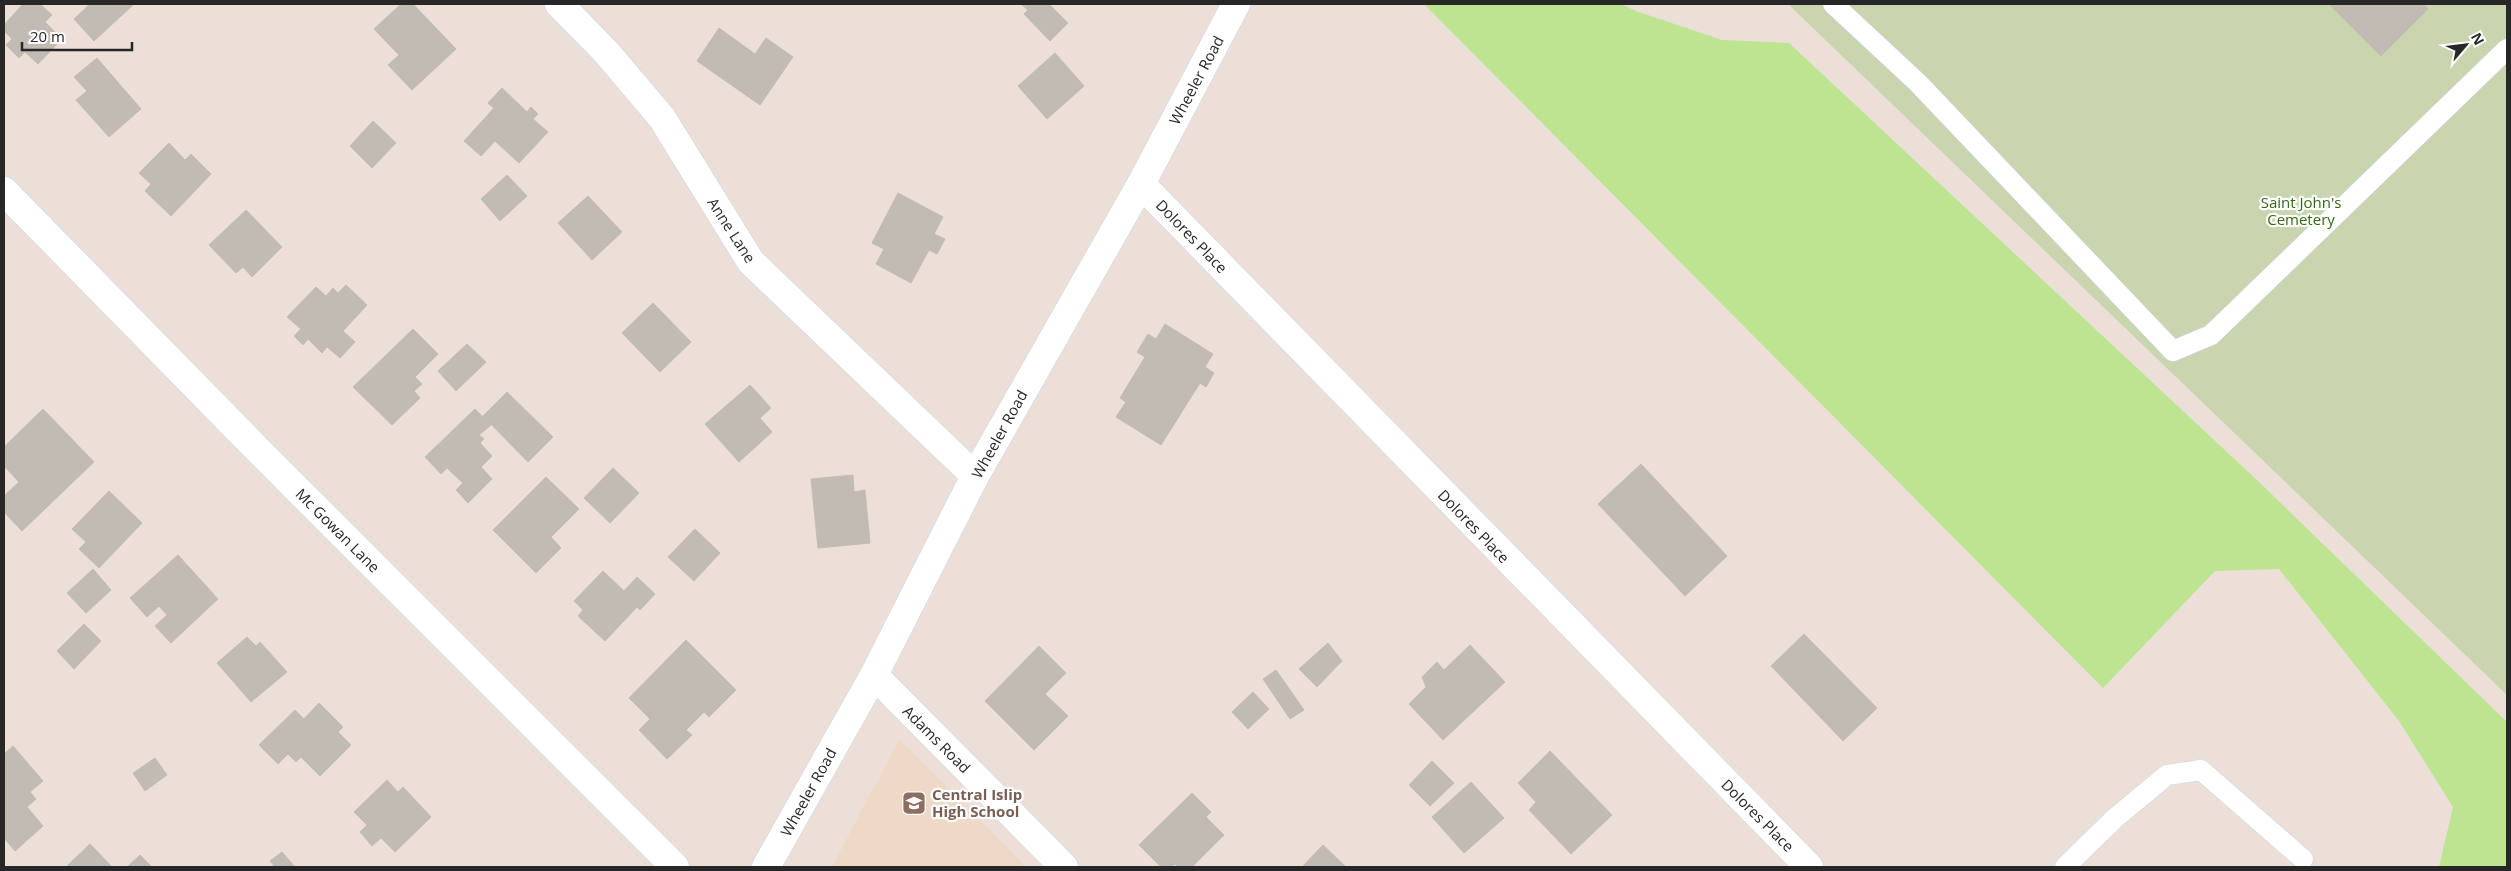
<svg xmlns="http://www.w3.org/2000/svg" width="2511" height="871" viewBox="0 0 2511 871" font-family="'Open Sans',sans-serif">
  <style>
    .education { fill: #eed9c6 }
    .green { fill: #bde491 }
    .cemetery { fill: #c8d5ae }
    .building { fill: #c2bbb4; stroke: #c6bbb2 }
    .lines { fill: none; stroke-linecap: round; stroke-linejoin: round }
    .service-casing { stroke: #cdd5e1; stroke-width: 21 }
    .minor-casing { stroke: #cdd5e1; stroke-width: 29 }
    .secondary-casing { stroke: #cdd5e1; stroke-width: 29 }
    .service { stroke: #fff; stroke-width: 20 }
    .minor { stroke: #fff; stroke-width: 28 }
    .secondary { stroke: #fff; stroke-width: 28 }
    .labels { text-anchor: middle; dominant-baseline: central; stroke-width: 4.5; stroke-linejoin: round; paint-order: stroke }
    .street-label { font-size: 15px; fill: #272727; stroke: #fff }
    .park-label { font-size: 15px; fill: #356516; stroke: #fff }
    .education-label { font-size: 15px; font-weight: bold; fill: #785e54; stroke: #fff; text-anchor: start }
  </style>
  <rect width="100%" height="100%" fill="#ebdfd8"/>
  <polygon class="education" points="899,739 1026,867 832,867"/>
  <polygon class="green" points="1424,4 1621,4 1636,11 1722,40 1789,43 2259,482 2507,722 2507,867 2439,867 2453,807 2399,721 2279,569 2215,571 2103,688"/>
  <polygon class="cemetery" points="1788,4 2507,4 2507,695"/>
  <g class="building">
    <polygon points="23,4 40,4 52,15 45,22 62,39 38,64 25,52 19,58 6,45 12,39 4,31 4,25"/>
    <polygon points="90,4 134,4 94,41 74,19"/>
    <polygon points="401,4 413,4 456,49 412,90 388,65 399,55 374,29"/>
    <polygon points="1021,4 1049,4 1068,23 1050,41 1024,14 1028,10"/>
    <polygon points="2329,4 2423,4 2428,9 2381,56"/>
    <polygon points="719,28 755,54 766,38 793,57 760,105 697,61"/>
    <polygon points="1055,53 1084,86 1047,119 1018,86"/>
    <polygon points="97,58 141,109 109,137 76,100 87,91 74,77"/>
    <polygon points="502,88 527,112 531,107 538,114 533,119 548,132 519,163 495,141 481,156 464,141 494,108 488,103"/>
    <polygon points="373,121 396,143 372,168 350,146"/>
    <polygon points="169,143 185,160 191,154 211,174 171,216 145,191 151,184 139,173"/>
    <polygon points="507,175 527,196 500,221 481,199"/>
    <polygon points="898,193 943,217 934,234 945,239 937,254 929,250 911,283 876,264 884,249 872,243"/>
    <polygon points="588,196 622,232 592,260 558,223"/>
    <polygon points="246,210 282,247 252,277 243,267 236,273 209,245"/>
    <polygon points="346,285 367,305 343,331 355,342 340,358 327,347 322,353 308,339 303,345 294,336 301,329 287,317 316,287 326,296 333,288 338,293"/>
    <polygon points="653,303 691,342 660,372 622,333"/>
    <polygon points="1165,324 1213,354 1205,367 1214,373 1206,387 1200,383 1161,445 1116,417 1126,402 1120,398 1145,357 1137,352 1148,334 1156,339"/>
    <polygon points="413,329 438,354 415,377 422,384 414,391 420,398 392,425 353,387"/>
    <polygon points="467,344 486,362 456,391 438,371"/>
    <polygon points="750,385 771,408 760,418 772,432 739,462 705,424"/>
    <polygon points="507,392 553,437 528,462 483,416"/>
    <polygon points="43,409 94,462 22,531 4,512 4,496 19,482 4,466 4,447"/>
    <polygon points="475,409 491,425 479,435 484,439 480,443 492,456 481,467 492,479 468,503 456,490 463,483 447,468 441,474 425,457"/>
    <polygon points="1641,464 1727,556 1685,596 1598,504"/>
    <polygon points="613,468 639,493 610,523 584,498"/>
    <polygon points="853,475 854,492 865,490 870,543 818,548 811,479"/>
    <polygon points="546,477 579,509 551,537 561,548 536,573 493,530"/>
    <polygon points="109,491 142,523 99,568 79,549 86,542 72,529"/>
    <polygon points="695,529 720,553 694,581 668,557"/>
    <polygon points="178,555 218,599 171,643 155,626 167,615 159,606 147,617 130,598"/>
    <polygon points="93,569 111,590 86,613 67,593"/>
    <polygon points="603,571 624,591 637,577 655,594 640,610 637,607 605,641 578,616 583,610 574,601"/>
    <polygon points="84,624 101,641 74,669 57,651"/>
    <polygon points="1804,634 1877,708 1843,741 1771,666"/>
    <polygon points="247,637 256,646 260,642 287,672 251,702 217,663"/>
    <polygon points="686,640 736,690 709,717 704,712 686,730 692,735 667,759 639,730 650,719 629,698"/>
    <polygon points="1328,643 1342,661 1317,687 1299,669"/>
    <polygon points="1470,645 1505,682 1443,740 1409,704 1426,687 1422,677 1437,662 1444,670"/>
    <polygon points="1039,646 1066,673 1045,694 1068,716 1034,750 985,701"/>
    <polygon points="1276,670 1304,710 1290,719 1263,679"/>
    <polygon points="1253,692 1269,709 1248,729 1232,712"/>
    <polygon points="319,703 343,727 338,732 351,745 320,776 301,757 296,762 288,754 278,764 259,745 295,710 304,719"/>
    <polygon points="13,746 43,781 30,792 36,799 27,807 43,826 15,851 4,838 4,754"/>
    <polygon points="1550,751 1612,815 1571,854 1529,810 1536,802 1518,783"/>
    <polygon points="155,758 167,775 145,791 133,773"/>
    <polygon points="1432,761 1454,783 1430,806 1409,785"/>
    <polygon points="387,780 398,792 403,787 431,817 395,852 381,838 372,846 360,832 367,825 354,812"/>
    <polygon points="1471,782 1504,818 1464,853 1432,817"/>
    <polygon points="1192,793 1211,812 1206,817 1224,835 1192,867 1178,867 1175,864 1172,867 1161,867 1139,845"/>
    <polygon points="90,844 112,867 66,867"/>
    <polygon points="1323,845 1346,867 1302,867"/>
    <polygon points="282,852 295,867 275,867 270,861"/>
    <polygon points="140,855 152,867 127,867"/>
  </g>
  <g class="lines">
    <g class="service-casing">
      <g id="service">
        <polyline points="1833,4 1918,83 2173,351 2211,335 2507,49"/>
        <polyline points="2065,867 2114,819 2167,775 2201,770 2303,859"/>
      </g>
    </g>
    <g class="minor-casing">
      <g id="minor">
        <polyline points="559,4 607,53 662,118 751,262 975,476"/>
        <polyline points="1141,184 1809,867"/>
        <polyline points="4,191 254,446 675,867"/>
        <polyline points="874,675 1064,867"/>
      </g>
    </g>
    <g class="secondary-casing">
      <polyline id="secondary" points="766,867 874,675 975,476 1141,184 1236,4"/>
    </g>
    <use href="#service" class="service"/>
    <use href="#minor" class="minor"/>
    <use href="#secondary" class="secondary"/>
  </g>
  <defs>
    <g id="school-square" transform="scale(1.25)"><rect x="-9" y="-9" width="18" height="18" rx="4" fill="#8d6e63" stroke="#fff"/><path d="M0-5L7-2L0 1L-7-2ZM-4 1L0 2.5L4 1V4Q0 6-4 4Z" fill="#fff"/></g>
  </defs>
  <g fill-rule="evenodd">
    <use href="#school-square" x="914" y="803"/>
  </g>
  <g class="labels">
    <g class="street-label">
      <text transform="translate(1196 80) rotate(-62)">Wheeler Road</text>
      <text transform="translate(732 230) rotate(57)">Anne Lane</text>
      <text transform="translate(1192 236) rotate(46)">Dolores Place</text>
      <text transform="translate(999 434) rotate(-61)">Wheeler Road</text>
      <text transform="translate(1474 526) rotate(46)">Dolores Place</text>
      <text transform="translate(338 530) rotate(45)">Mc Gowan Lane</text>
      <text transform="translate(937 739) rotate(45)">Adams Road</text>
      <text transform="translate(808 792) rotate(-61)">Wheeler Road</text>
      <text transform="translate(1758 815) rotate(45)">Dolores Place</text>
    </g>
    <g class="park-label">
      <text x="2301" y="202">Saint John's<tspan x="2301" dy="17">Cemetery</tspan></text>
    </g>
    <g class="education-label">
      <text x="932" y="794">Central Islip<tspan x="932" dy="17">High School</tspan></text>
    </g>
  </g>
  <rect width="2511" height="871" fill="none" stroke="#272727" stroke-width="10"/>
  <g transform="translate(2466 45) rotate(62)" stroke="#ffffff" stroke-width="4" paint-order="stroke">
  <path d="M0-4L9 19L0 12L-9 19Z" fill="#272727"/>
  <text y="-8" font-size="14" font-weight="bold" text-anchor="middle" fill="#272727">N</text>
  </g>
  <path d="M22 42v8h110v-8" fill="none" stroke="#272727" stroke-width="2.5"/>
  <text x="30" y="42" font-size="15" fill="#272727" stroke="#ffffff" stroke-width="4" paint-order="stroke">20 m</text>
</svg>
